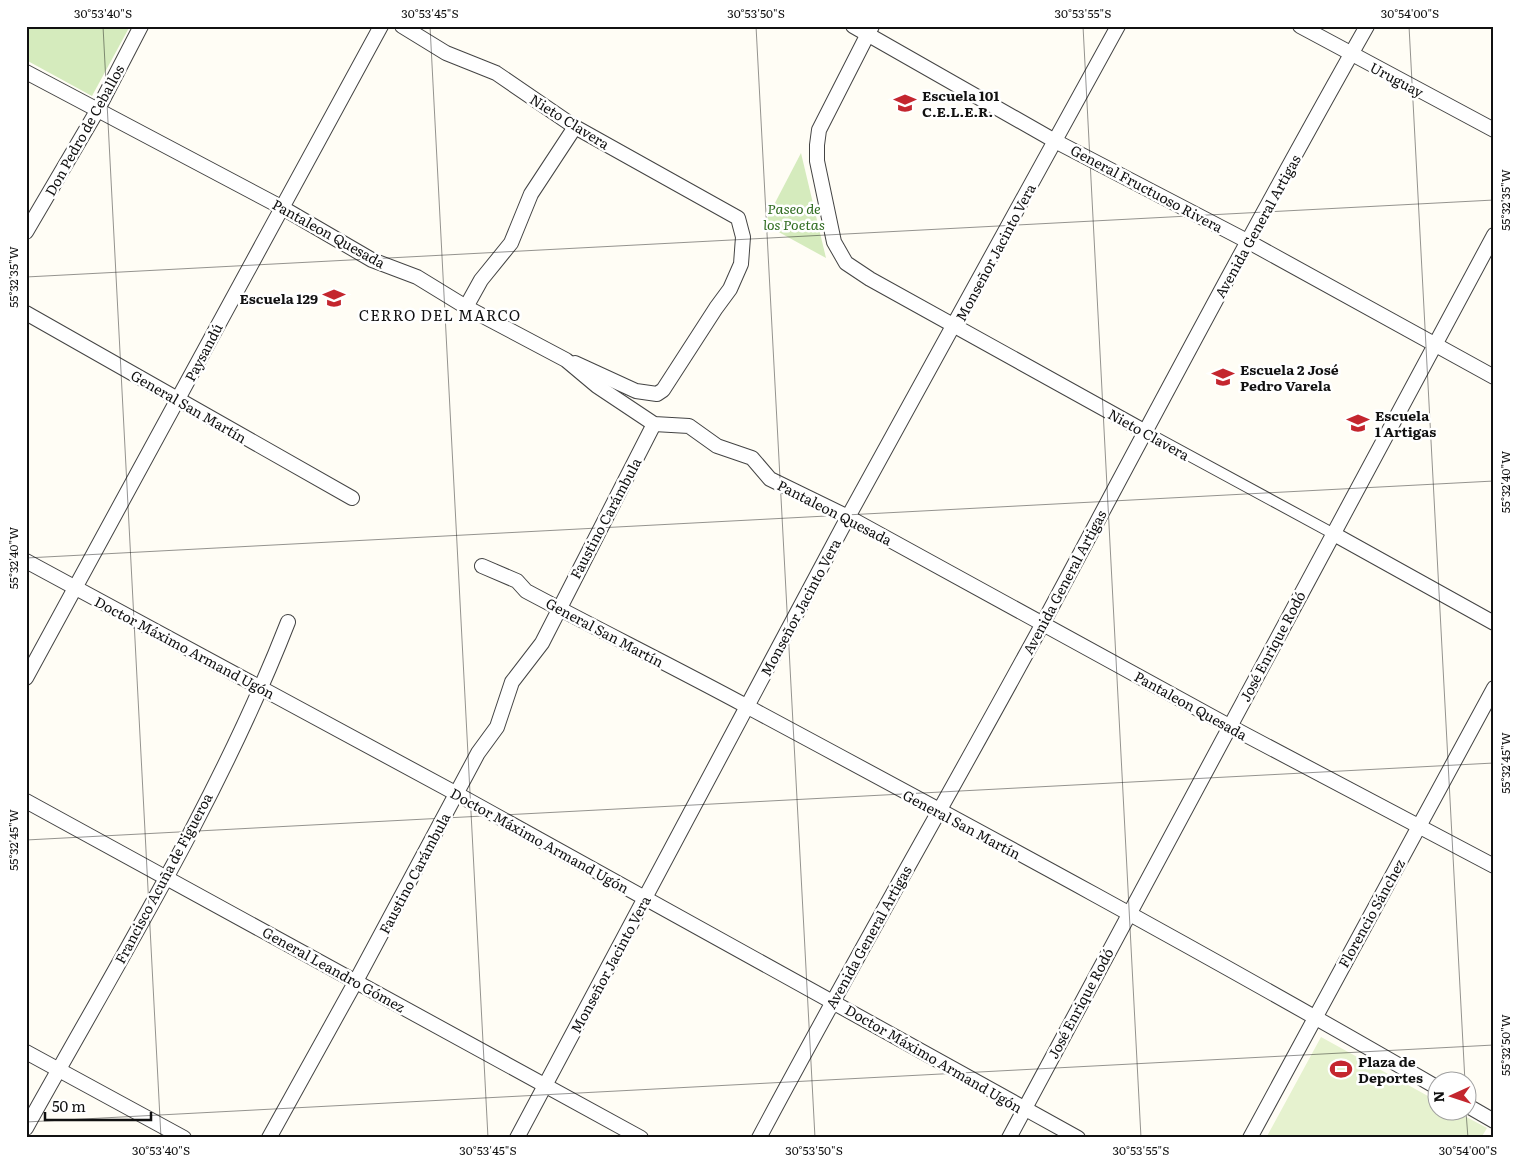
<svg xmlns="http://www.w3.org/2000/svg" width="1520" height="1164" viewBox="0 0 1520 1164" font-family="Literata,serif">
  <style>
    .green { fill: #d5ebbd }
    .pitch { fill: #e6f2cf }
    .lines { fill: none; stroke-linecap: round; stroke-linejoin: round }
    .pedestrian-casing { stroke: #444; stroke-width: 12 }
    .minor-casing { stroke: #444; stroke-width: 16 }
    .pedestrian { stroke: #fff; stroke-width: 10 }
    .minor { stroke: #fff; stroke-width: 14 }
    .ticks { fill: none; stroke: #111; stroke-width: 1; stroke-opacity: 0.45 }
    .labels { text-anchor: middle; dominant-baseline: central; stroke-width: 5; stroke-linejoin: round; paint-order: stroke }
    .street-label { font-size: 14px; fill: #111; stroke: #fff }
    .poi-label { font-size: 14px; font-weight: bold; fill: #111; stroke: #fff; text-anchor: start }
    .park-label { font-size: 14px; font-style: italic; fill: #2f6b1f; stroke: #fff }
    .neighbourhood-label { font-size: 15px; letter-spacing: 1px; fill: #111; stroke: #fff }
    .neatline { fill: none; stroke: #111; stroke-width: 2 }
    .ticks-label { font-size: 12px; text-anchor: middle; fill: #111 }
  </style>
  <rect width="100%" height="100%" fill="#fffdf5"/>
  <g class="green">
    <polygon points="26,26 130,26 92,96 26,60"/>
    <polygon points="801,153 826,258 764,224"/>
  </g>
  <polygon class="pitch" points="1321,1037 1437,1101 1438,1112 1457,1112 1487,1128 1481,1138 1266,1138"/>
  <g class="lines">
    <g class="pedestrian-casing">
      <polyline id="pedestrian" points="1144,431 1332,533"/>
    </g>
    <g class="minor-casing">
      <g id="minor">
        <polyline points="402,26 446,53 496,73 575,127 738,218 743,237 741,264 730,289 716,308 663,390 657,394 636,391 575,363"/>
        <polyline points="853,26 1055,141 1249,242 1494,377"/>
        <polyline points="872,26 819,130 817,145 817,161 834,242 846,263 870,279 1144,431"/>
        <polyline points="1300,26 1494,130"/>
        <polyline points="26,72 281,207 372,260 417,277 466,307 566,360 597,386 654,424 689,426 717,446 752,458 770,479 848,517 1229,726 1494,866"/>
        <polyline points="26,232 97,111 141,26"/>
        <polyline points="466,307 481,280 511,243 531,194 575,127"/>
        <polyline points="26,313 352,498"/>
        <polyline points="1332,533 1494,623"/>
        <polyline points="26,561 457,794 1078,1138"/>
        <path d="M482,566L517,581L526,591C599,630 674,667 748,707C979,831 1211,956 1438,1088"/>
        <polyline points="26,678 381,26"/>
        <polyline points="26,801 641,1138"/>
        <polyline points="26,1052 184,1138"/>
        <polyline points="1468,1106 1494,1121"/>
        <path d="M26,1128C118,962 219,799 288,622"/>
        <polyline points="269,1138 356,981 478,753 497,727 512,682 542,643 654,424"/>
        <polyline points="517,1138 848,517 1118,26"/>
        <path d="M759,1138C851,965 949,796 1042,625C1149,425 1255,224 1367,26"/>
        <polyline points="1009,1138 1494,235"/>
        <polyline points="1250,1138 1494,688"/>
      </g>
    </g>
    <use href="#pedestrian" class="pedestrian"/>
    <use href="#minor" class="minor"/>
  </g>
  <path class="ticks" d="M103,26L161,1138M430,26L488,1138M756,26L815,1138M1083,26L1141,1138M1409,26L1465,1082M26,277L1494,200M26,558L1494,481M26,840L1494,763M1466,1112L1468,1138M26,1122L1494,1045"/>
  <defs>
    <g id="school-bare" transform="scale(1.725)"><path d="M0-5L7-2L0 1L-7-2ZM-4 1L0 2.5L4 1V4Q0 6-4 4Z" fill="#c4262e" stroke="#fff" stroke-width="2.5" paint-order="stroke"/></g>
    <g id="stadium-bare" transform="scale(1.725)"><path d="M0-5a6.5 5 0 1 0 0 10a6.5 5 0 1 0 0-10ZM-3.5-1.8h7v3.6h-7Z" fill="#c4262e" stroke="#fff" stroke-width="2.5" paint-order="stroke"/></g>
  </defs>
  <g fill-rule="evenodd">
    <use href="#school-bare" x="905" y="103"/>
    <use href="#school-bare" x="334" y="298"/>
    <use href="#school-bare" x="1223" y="377"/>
    <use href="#school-bare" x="1358" y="423"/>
    <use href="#stadium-bare" x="1341" y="1069"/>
  </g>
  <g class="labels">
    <g class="street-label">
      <text transform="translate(1397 79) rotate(28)">Uruguay</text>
      <text transform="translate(570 121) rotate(32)">Nieto Clavera</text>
      <text transform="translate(84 130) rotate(-61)">Don Pedro de Ceballos</text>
      <text transform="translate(1147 188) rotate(28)">General Fructuoso Rivera</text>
      <text transform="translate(1257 226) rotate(-61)">Avenida General Artigas</text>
      <text transform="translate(329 233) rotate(29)">Pantaleon Quesada</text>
      <text transform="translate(995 252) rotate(-62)">Monseñor Jacinto Vera</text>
      <text transform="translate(203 352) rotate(-62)">Paysandú</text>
      <text transform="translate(189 406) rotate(30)">General San Martín</text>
      <text transform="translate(1149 434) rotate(29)">Nieto Clavera</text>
      <text transform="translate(835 512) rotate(27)">Pantaleon Quesada</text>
      <text transform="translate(605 518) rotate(-62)">Faustino Carámbula</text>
      <text transform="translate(1064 582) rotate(-62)">Avenida General Artigas</text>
      <text transform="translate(800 607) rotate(-62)">Monseñor Jacinto Vera</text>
      <text transform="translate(605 632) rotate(28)">General San Martín</text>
      <text transform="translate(1272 646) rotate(-62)">José Enrique Rodó</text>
      <text transform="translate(185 647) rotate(28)">Doctor Máximo Armand Ugón</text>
      <text transform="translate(1191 705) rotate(29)">Pantaleon Quesada</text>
      <text transform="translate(962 824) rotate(28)">General San Martín</text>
      <text transform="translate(540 840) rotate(29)">Doctor Máximo Armand Ugón</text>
      <text transform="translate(414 873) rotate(-62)">Faustino Carámbula</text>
      <text transform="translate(163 878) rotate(-62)">Francisco Acuña de Figueroa</text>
      <text transform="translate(1371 913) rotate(-61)">Florencio Sánchez</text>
      <text transform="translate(868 937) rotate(-61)">Avenida General Artigas</text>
      <text transform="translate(610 964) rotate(-62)">Monseñor Jacinto Vera</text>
      <text transform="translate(334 969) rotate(29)">General Leandro Gómez</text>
      <text transform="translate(1080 1003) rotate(-62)">José Enrique Rodó</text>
      <text transform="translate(934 1058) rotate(30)">Doctor Máximo Armand Ugón</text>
    </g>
    <g class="poi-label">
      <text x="922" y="95">Escuela 101<tspan x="922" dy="16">C.E.L.E.R.</tspan></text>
      <text x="318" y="298" text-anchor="end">Escuela 129</text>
      <text x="1240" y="369">Escuela 2 José<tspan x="1240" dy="16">Pedro Varela</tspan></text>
      <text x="1375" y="415">Escuela<tspan x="1375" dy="16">1 Artigas</tspan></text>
      <text x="1358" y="1061">Plaza de<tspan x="1358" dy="16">Deportes</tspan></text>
    </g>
    <g class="park-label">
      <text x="794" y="208">Paseo de<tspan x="794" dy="16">los Poetas</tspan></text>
    </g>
    <g class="neighbourhood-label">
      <text x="440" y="314">CERRO DEL MARCO</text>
    </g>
  </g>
  <rect width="1520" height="1164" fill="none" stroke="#ffffff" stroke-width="55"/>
  <g transform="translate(1452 1096) rotate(267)"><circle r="24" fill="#ffffff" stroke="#a0a0a0"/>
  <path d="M0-4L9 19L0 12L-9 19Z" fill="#c4262e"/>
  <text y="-8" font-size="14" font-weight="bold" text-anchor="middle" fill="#111111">N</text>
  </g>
  <path d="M45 1112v8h106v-8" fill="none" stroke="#111111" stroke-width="2.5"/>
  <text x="52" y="1112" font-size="15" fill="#111111" stroke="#ffffff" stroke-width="4" paint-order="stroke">50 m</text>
  <rect x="28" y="28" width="1464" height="1108" class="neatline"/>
  <g class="ticks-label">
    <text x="103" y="18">30°53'40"S</text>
    <text x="430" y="18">30°53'45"S</text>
    <text x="756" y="18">30°53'50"S</text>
    <text x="1083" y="18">30°53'55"S</text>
    <text x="1410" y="18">30°54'00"S</text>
    <text transform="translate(1506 200) rotate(-90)" y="4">55°32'35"W</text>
    <text transform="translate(14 277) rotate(-90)" y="4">55°32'35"W</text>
    <text transform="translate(1506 482) rotate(-90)" y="4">55°32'40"W</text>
    <text transform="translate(14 558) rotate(-90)" y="4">55°32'40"W</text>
    <text transform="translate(1506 763) rotate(-90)" y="4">55°32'45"W</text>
    <text transform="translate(14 840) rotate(-90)" y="4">55°32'45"W</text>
    <text transform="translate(1506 1045) rotate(-90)" y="4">55°32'50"W</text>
    <text x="161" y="1155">30°53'40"S</text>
    <text x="488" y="1155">30°53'45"S</text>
    <text x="814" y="1155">30°53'50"S</text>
    <text x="1141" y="1155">30°53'55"S</text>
    <text x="1468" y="1155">30°54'00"S</text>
  </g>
</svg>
